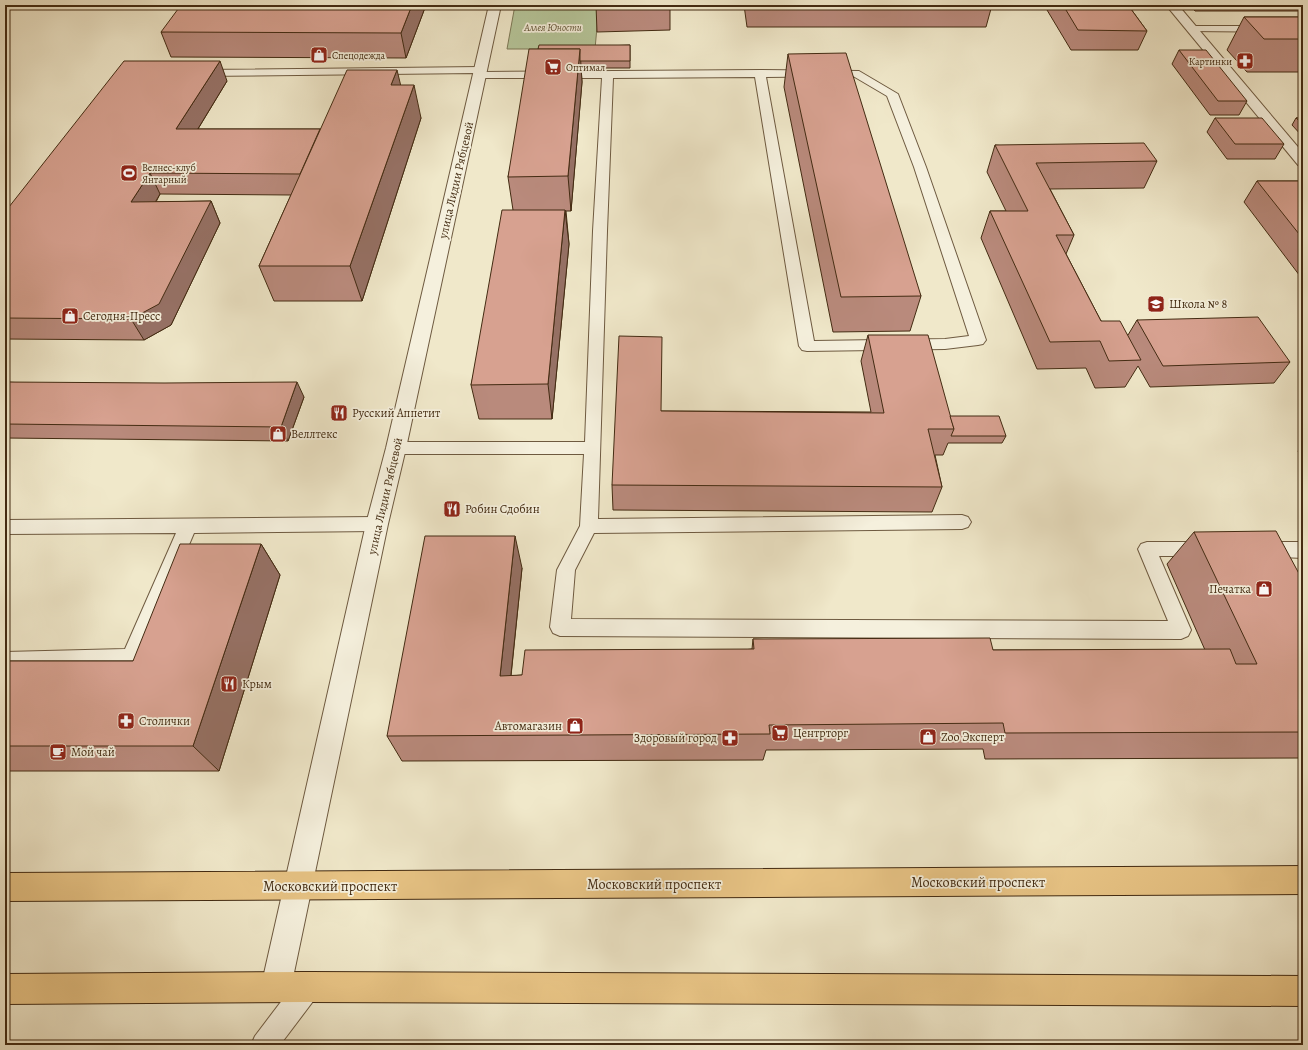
<svg xmlns="http://www.w3.org/2000/svg" width="1308" height="1050" viewBox="0 0 1308 1050" font-family="Alegreya,serif">
  <style>
    .green { fill: #b6c69a; stroke: #7c7856 }
    .lines { fill: none; stroke-linecap: round; stroke-linejoin: round }
    .service-casing { stroke: #6e5a40; stroke-width: 2 }
    .minor-casing { stroke: #6e5a40; stroke-width: 2 }
    .tertiary-casing { stroke: #6e5a40; stroke-width: 2 }
    .primary-casing { stroke: #432b12; stroke-width: 2 }
    .service { fill: #f5f0dd; fill-rule: evenodd }
    .minor { fill: #f5f0dd; fill-rule: evenodd }
    .tertiary { fill: #f5f0dd; fill-rule: evenodd }
    .primary { fill: #e8c485; fill-rule: evenodd }
    .wall { fill: #b98a7c; stroke: #432b12 }
    .shaded-wall { fill: #967165; stroke: #432b12 }
    .building { fill: #d7a190; stroke: #432b12 }
    .labels { text-anchor: middle; dominant-baseline: central; stroke-width: 3.5; stroke-linejoin: round; paint-order: stroke }
    .far-park-label { font-size: 10px; font-style: italic; fill: #605234; stroke: #f5f0dd }
    .far-poi-label { font-size: 10px; fill: #432b12; stroke: #f5f0dd; text-anchor: start }
    .street-label { font-size: 12px; fill: #432b12; stroke: #f5f0dd }
    .poi-label { font-size: 12px; fill: #432b12; stroke: #f5f0dd; text-anchor: start }
    .near-street-label { font-size: 14px; fill: #432b12; stroke: #f5f0dd }
  </style>
  <rect width="100%" height="100%" fill="#f0e8ca"/>
  <filter id="stains"><feTurbulence type="fractalNoise" baseFrequency=".005" numOctaves="4"/><feColorMatrix values="0 0 0 0 .2 0 0 0 0 .09 0 0 0 0 .02 0 0 0 .5 -.17"/></filter>
  <radialGradient id="worn" r=".72"><stop offset=".6" stop-color="#630" stop-opacity="0"/><stop offset="1" stop-color="#630" stop-opacity=".3"/></radialGradient>
  <polygon class="green" points="515,5 599,5 595,49 507,49"/>
  <g class="lines">
    <g class="service-casing">
      <g id="service">
        <polygon points="1192,26 1303,26 1303,32 1188,31 1187,29 1188,27"/>
        <path d="M480,67L484,68L485,70L484,72L760,70L859,71L898,94L926,167L986,340L983,344L978,345L945,349L807,351L802,350L799,346L755,77L613,78L607,231L598,519L962,515L968,517L971,522L968,527L962,529L594,533L575,570L571,619L1168,621L1138,549L1141,544L1147,542H1204L1210,544L1213,549L1210,554L1204,556H1159L1191,630L1188,636L1181,639L560,636L553,633L550,627L557,570L580,526L584,454H396L390,452L388,448L390,444L396,442H585L593,231L602,78H479L475,77L474,75L475,73L199,76L194,73L199,70ZM853,76L887,96L914,167L969,336L945,339L814,341L766,77Z"/>
        <polygon points="377,517 383,519 386,524 383,529 377,531 194,533 138,664 131,667 5,670 5,652 125,649 176,533 5,534 5,520"/>
        <polygon points="1261,542 1303,542 1303,558 1261,556 1255,554 1252,549 1255,544"/>
        <polygon points="308,974 317,978 321,987 317,996 280,1045 251,1045 255,1036 299,978"/>
      </g>
    </g>
    <g class="minor-casing">
      <polygon id="minor" points="1166,5 1178,5 1303,153 1303,167 1298,165"/>
    </g>
    <g class="tertiary-casing">
      <polygon id="tertiary" points="489,5 501,5 406,448 388,524 291,987 287,998 276,1002 265,998 261,987 366,524 386,448"/>
    </g>
    <g class="primary-casing">
      <g id="primary">
        <polygon points="1303,866 1303,894 5,901 5,873"/>
        <polygon points="308,972 1303,976 1303,1006 308,1002 5,1004 5,974"/>
      </g>
    </g>
    <use href="#service" class="service"/>
    <use href="#minor" class="minor"/>
    <use href="#tertiary" class="tertiary"/>
    <use href="#primary" class="primary"/>
  </g>
  <g class="wall">
    <polygon points="426,5 406,58 171,57 161,32"/>
    <polygon points="596,5 670,5 670,30 597,32"/>
    <polygon points="744,5 992,5 986,27 747,27"/>
    <polygon points="1044,5 1128,5 1147,31 1138,50 1071,50"/>
    <polygon points="1190,5 1303,5 1303,11 1195,11"/>
    <polygon points="1244,17 1303,17 1303,72 1247,72 1227,50"/>
    <polygon points="630,45 630,68 581,68 582,82 571,211 566,211 569,244 552,419 479,419 471,385 513,210 508,177 538,49"/>
    <polygon points="1179,50 1247,101 1239,115 1210,115 1172,64"/>
    <polygon points="788,54 921,296 910,331 833,332 784,87"/>
    <polygon points="227,81 198,129 320,129 400,85 421,118 362,301 274,301 259,266 291,195 160,194 156,202 211,201 220,223 171,325 144,340 5,339 5,212"/>
    <polygon points="1215,118 1284,144 1275,159 1227,159 1207,132"/>
    <polygon points="1296,118 1303,118 1303,137 1292,125"/>
    <polygon points="995,145 1157,161 1144,188 1050,189 1074,235 1066,254 1101,321 1128,335 1137,320 1290,362 1274,383 1150,387 1138,366 1125,387 1095,388 1086,368 1037,369 981,238 990,211 1006,211 987,172"/>
    <polygon points="1257,181 1303,181 1303,280 1244,202"/>
    <polygon points="868,335 950,416 1006,436 1002,443 948,443 943,455 935,455 942,487 932,512 613,510 612,485 661,411 871,412 861,361"/>
    <polygon points="5,382 304,397 288,441 5,438"/>
    <polygon points="1303,445 1303,460 1298,451"/>
    <polygon points="1194,532 1303,581 1303,758 985,759 983,749 766,750 763,760 402,761 387,736 522,568 511,676 522,675 752,649 753,639 993,650 1205,650 1167,564"/>
    <polygon points="261,544 280,575 219,771 5,771 5,661 133,661"/>
  </g>
  <g class="shaded-wall">
    <polygon points="412,5 426,5 406,58 401,33"/>
    <polygon points="580,49 582,82 571,211 568,176"/>
    <polygon points="220,61 227,81 185,150 176,129"/>
    <polygon points="397,70 405,103 391,85"/>
    <polygon points="414,85 421,118 362,301 350,266"/>
    <polygon points="150,173 160,194 143,223 131,202"/>
    <polygon points="211,201 220,223 171,325 144,340 131,319"/>
    <polygon points="565,210 569,244 552,419 548,384"/>
    <polygon points="297,382 304,397 288,441 281,427"/>
    <polygon points="515,536 522,568 508,703 500,676"/>
    <polygon points="261,544 280,575 219,771 193,746"/>
  </g>
  <g class="building">
    <polygon points="181,5 412,5 401,33 161,32"/>
    <polygon points="1063,5 1128,5 1147,31 1078,30"/>
    <polygon points="1244,17 1303,17 1303,39 1264,39"/>
    <polygon points="539,45 630,45 630,61 580,61 580,49 538,49"/>
    <polygon points="529,49 580,49 568,176 508,177"/>
    <polygon points="1179,50 1206,50 1247,101 1218,101"/>
    <polygon points="846,53 921,296 841,297 788,54"/>
    <polygon points="124,61 220,61 176,129 320,129 300,174 150,173 131,202 211,201 159,304 131,319 5,318 5,212"/>
    <polygon points="347,70 397,70 391,85 414,85 350,266 259,266"/>
    <polygon points="1215,118 1262,118 1284,144 1235,144"/>
    <polygon points="1296,118 1303,118 1303,124"/>
    <polygon points="1144,143 1157,161 1036,163 1074,235 1056,235 1101,321 1120,321 1141,360 1109,361 1100,341 1050,342 990,211 1028,211 995,145"/>
    <polygon points="1257,181 1303,181 1303,239"/>
    <polygon points="502,210 565,210 548,384 471,385"/>
    <polygon points="1258,317 1290,362 1163,366 1137,320"/>
    <polygon points="868,335 928,335 954,429 928,429 942,487 612,485 619,336 662,337 661,411 884,413"/>
    <polygon points="5,382 164,383 297,382 281,427 5,424"/>
    <polygon points="950,416 999,416 1006,436 951,436 954,429"/>
    <polygon points="1276,531 1303,581 1303,732 1005,733 1003,723 769,725 770,734 387,736 425,536 515,536 500,676 522,675 525,650 754,649 753,639 990,638 993,650 1230,649 1236,664 1257,664 1194,532"/>
    <polygon points="180,544 261,544 193,746 5,746 5,661 133,661"/>
  </g>
  <defs>
    <g id="shop-square" transform="scale(0.9)"><rect x="-9" y="-9" width="18" height="18" rx="4" fill="#8f2418" stroke="#f5f0dd"/><path d="M-5-2.5h2.3a2.7 3.5 0 0 1 5.4 0H5L5.5 6h-11ZM-1.5-2.5h3a1.5 2.3 0 0 0-3 0Z" fill="#fff"/></g>
    <g id="pharmacy-square" transform="scale(0.9)"><rect x="-9" y="-9" width="18" height="18" rx="4" fill="#8f2418" stroke="#f5f0dd"/><path d="M-2-6h4v4h4v4h-4v4h-4v-4h-4v-4h4Z" fill="#fff"/></g>
    <g id="supermarket-square" transform="scale(0.9)"><rect x="-9" y="-9" width="18" height="18" rx="4" fill="#8f2418" stroke="#f5f0dd"/><path d="M-6-5.5h2.5l.6 2H6L4.5 2H-2.5L-4.4-4H-6ZM-1.5 3.2a1.3 1.3 0 1 0 .1 0ZM3 3.2a1.3 1.3 0 1 0 .1 0Z" fill="#fff"/></g>
    <g id="stadium-square" transform="scale(0.9)"><rect x="-9" y="-9" width="18" height="18" rx="4" fill="#8f2418" stroke="#f5f0dd"/><path d="M0-5a6.5 5 0 1 0 0 10a6.5 5 0 1 0 0-10ZM-3.5-1.8h7v3.6h-7Z" fill="#fff"/></g>
    <g id="school-square" transform="scale(0.9)"><rect x="-9" y="-9" width="18" height="18" rx="4" fill="#8f2418" stroke="#f5f0dd"/><path d="M0-5L7-2L0 1L-7-2ZM-4 1L0 2.5L4 1V4Q0 6-4 4Z" fill="#fff"/></g>
    <g id="restaurant-square" transform="scale(0.9)"><rect x="-9" y="-9" width="18" height="18" rx="4" fill="#8f2418" stroke="#f5f0dd"/><path d="M-5-6h1v4h1v-4h1v4h1v-4h1v5L-1.5 .5V6h-2V.5L-5-1ZM5-6V6H3V1.5H1.5Q1.5-4 5-6Z" fill="#fff"/></g>
    <g id="cafe-square" transform="scale(0.9)"><rect x="-9" y="-9" width="18" height="18" rx="4" fill="#8f2418" stroke="#f5f0dd"/><path d="M-5.5-4.5H6V0H3Q3 3.5 0 3.5H-2.5Q-5.5 3.5-5.5 0ZM3-3.2v2h1.7v-2ZM-6 4.5H4V6H-6Z" fill="#fff"/></g>
  </defs>
  <g fill-rule="evenodd">
    <use href="#shop-square" x="319" y="55"/>
    <use href="#pharmacy-square" x="1245" y="61"/>
    <use href="#supermarket-square" x="553" y="67"/>
    <use href="#stadium-square" x="129" y="173"/>
    <use href="#school-square" x="1156" y="304"/>
    <use href="#shop-square" x="70" y="316"/>
    <use href="#restaurant-square" x="339" y="413"/>
    <use href="#shop-square" x="278" y="434"/>
    <use href="#restaurant-square" x="452" y="509"/>
    <use href="#shop-square" x="1264" y="589"/>
    <use href="#restaurant-square" x="229" y="684"/>
    <use href="#pharmacy-square" x="126" y="721"/>
    <use href="#shop-square" x="575" y="726"/>
    <use href="#supermarket-square" x="780" y="733"/>
    <use href="#shop-square" x="928" y="737"/>
    <use href="#pharmacy-square" x="730" y="738"/>
    <use href="#cafe-square" x="58" y="752"/>
  </g>
  <g class="labels">
    <g class="far-park-label">
      <text x="553" y="27">Аллея Юности</text>
    </g>
    <g class="far-poi-label">
      <text x="332" y="55">Спецодежда</text>
      <text x="1232" y="61" text-anchor="end">Картинки</text>
      <text x="566" y="67">Оптимал</text>
      <text x="142" y="167">Велнес-клуб<tspan x="142" dy="12">Янтарный</tspan></text>
    </g>
    <g class="street-label">
      <text transform="translate(456 180) rotate(-77)">улица Лидии Рябцевой</text>
      <text transform="translate(385 496) rotate(-77)">улица Лидии Рябцевой</text>
    </g>
    <g class="poi-label">
      <text x="1169" y="304">Школа № 8</text>
      <text x="83" y="316">Сегодня-Пресс</text>
      <text x="352" y="413">Русский Аппетит</text>
      <text x="291" y="434">Веллтекс</text>
      <text x="465" y="509">Робин Сдобин</text>
      <text x="1251" y="589" text-anchor="end">Печатка</text>
      <text x="242" y="684">Крым</text>
      <text x="139" y="721">Столички</text>
      <text x="562" y="726" text-anchor="end">Автомагазин</text>
      <text x="793" y="733">Центрторг</text>
      <text x="941" y="737">Zoo Эксперт</text>
      <text x="717" y="738" text-anchor="end">Здоровый город</text>
      <text x="71" y="752">Мой чай</text>
    </g>
    <g class="near-street-label">
      <text x="978" y="882">Московский проспект</text>
      <text x="654" y="884">Московский проспект</text>
      <text x="330" y="886">Московский проспект</text>
    </g>
  </g>
  <rect width="1308" height="1050" fill="none" stroke="#f0e8ca" stroke-width="20"/>
  <rect x="6" y="6" width="1296" height="1038" fill="none" stroke="#432b12" stroke-width="2"/>
  <rect x="10" y="10" width="1288" height="1030" fill="none" stroke="#432b12"/>
  <rect width="100%" height="100%" filter="url(#stains)"/>
  <rect width="100%" height="100%" fill="url(#worn)"/>
</svg>
